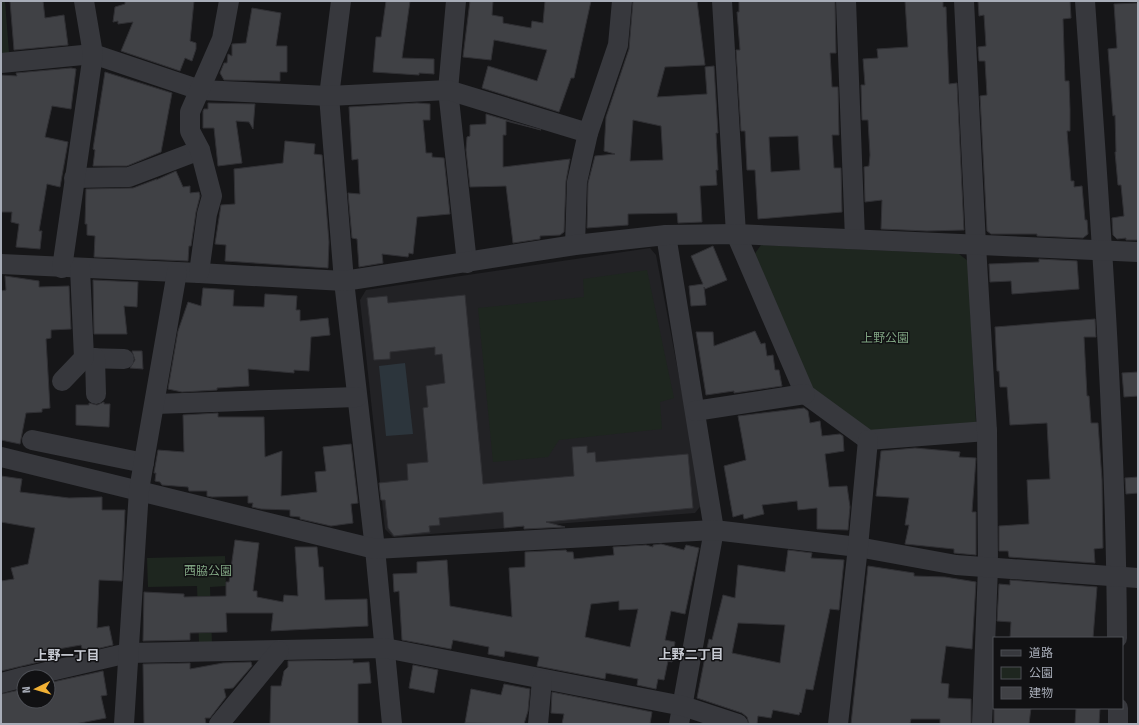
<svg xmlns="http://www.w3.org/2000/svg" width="1139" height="725" viewBox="0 0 1139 725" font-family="'Fira Sans Condensed','Noto Sans JP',sans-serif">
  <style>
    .built { fill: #222225 }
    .green { fill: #1e261f }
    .water { fill: #2c353c }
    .building { fill: #404145; stroke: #303034; fill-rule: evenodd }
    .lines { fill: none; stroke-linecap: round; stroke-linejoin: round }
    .minor { stroke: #37383d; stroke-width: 20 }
    .labels { text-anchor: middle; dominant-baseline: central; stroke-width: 3; stroke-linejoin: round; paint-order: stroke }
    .park-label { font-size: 12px; fill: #7fa381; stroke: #111113 }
    .neighbourhood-label { font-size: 13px; font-weight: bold; fill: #c9ccd4; stroke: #111113 }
  </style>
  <rect width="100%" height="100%" fill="#161618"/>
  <polygon class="built" points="650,248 656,255 703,503 695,513 393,537 385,529 360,300 366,290"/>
  <g class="green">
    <polygon points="1,1 5,1 9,53 1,54"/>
    <polygon points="761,245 959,254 968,261 976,423 873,435 812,394 751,259"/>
    <polygon points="647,270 674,398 660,402 662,429 559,440 548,457 493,462 478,308 584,297 583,279"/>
    <polygon points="225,556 226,586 210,587 212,643 199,643 197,586 148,587 147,558"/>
  </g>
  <polygon class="water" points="405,363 413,434 386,436 379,366"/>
  <g class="building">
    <polygon points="10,1 43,1 45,18 64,15 68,45 14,50"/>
    <polygon points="125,1 194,1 190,41 196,43 196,49 192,61 185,58 180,71 121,51 133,22 118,24 118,21 113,22 115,7 125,4"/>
    <polygon points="386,1 410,1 402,58 434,59 434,74 419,73 419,75 373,72 376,37 381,37"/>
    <polygon points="470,1 493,1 492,15 503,17 503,23 531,28 532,21 543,23 545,1 591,1 574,78 571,78 559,112 482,88 488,66 537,81 547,50 494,40 491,60 463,57"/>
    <path d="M633,1H697L705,65L665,67L657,97L707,94L705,67L714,66L718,133H716L718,170H716L717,185L700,186L702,222L678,223L677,213L628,214V225L587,228L588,183L595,156L615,154L604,151L606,117L629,49ZM633,120L661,126L663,160L630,161Z"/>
    <path d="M739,1H835L836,53H830L832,87H838L839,135H832L834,168H841L842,212L758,219L755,170H747L745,131H741L736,50H740L737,12H739ZM798,136L800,170L771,172L769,137Z"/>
    <polygon points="905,1 943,1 943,7 946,7 949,84 957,83 964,230 927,231 881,229 882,200 865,202 864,167 869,166 870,155 868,120 862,120 861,85 865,85 863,59 878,58 877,49 908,47"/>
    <polygon points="978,1 1070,1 1071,18 1063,19 1065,81 1069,81 1070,109 1070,131 1067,131 1071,181 1074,181 1074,187 1082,186 1085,220 1087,220 1088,234 1083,238 1037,236 1037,234 991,234 987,231 980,96 987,95 985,61 979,61 978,47 986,46 984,15 979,16"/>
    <polygon points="1138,3 1138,240 1126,240 1126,238 1117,239 1113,235 1112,218 1124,216 1121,185 1118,185 1115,152 1116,152 1115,115 1113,116 1108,49 1117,48 1114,4"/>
    <polygon points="252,8 281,13 276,46 287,46 287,72 280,72 280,81 224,80 220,73 224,63 227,63 228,54 232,56 232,44 246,43"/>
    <polygon points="71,68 76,69 71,109 52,106 45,137 68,142 60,187 47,184 39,231 42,231 40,249 16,247 19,224 11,222 12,212 1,212 1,75 17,76 16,73"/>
    <polygon points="105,72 172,93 161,152 127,166 93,166 95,150 93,149"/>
    <polygon points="208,103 255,104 253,129 249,122 236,121 242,163 218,166 214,128 203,128 203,111 204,109 208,109"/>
    <polygon points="417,103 430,104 430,120 423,120 426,153 432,153 432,157 444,158 450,214 417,217 413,254 409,253 408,257 382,254 383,263 359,267 357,239 352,238 348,193 360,194 358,159 352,160 349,107"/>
    <polygon points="486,114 541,130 506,121 506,135 503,135 503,167 570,159 566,181 564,232 560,235 540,236 540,239 513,243 506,186 470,187 466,150 467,137 470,136 470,125 486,124"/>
    <polygon points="285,141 315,144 314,154 322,155 329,242 328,268 225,261 226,245 215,244 221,205 235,204 234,169 283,163"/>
    <polygon points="176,171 183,187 190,186 190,193 199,192 200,196 196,212 191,246 189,246 188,261 94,257 95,236 87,235 87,224 85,224 86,189 133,188 157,179 156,180"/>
    <polygon points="713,246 727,280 705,289 704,287 706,305 691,306 689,286 703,284 691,256"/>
    <polygon points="1039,259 1077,261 1079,289 1012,294 1011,281 990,282 989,264 1039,262"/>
    <polygon points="5,276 39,281 39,287 69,286 71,329 51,330 51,338 46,339 50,408 42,409 42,412 26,413 20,444 1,440 1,291 6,290"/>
    <polygon points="93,280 138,282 137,307 124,306 127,334 94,334"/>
    <polygon points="203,288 234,290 233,306 264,307 265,294 297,296 296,310 300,310 300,321 328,318 330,335 311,337 309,371 294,370 294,373 248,369 249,386 217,388 217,390 182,392 168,389 178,331 188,302 201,306"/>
    <polygon points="465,295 483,484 574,476 572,447 587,446 587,453 595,452 596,462 688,454 693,508 546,522 565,527 524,529 524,526 504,528 503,512 439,518 440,525 429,526 430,532 394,536 388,528 385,500 381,500 379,483 408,480 407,464 428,462 423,408 428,407 426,386 445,383 442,354 435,355 435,347 390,352 390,359 374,360 367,298 387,296 388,303"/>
    <polygon points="1095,319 1096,337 1084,337 1087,396 1089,396 1091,423 1098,423 1102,480 1103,548 1094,549 1095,563 1009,557 1008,551 999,551 999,526 1029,524 1027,480 1050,479 1048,442 1047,423 1010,425 1007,387 1000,387 999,371 997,371 995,327"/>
    <polygon points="755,331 761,344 765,343 767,356 773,355 775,370 779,370 782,386 734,393 734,391 706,395 696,332 713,332 714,346"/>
    <polygon points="132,351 142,351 143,369 130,368 135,360"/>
    <polygon points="1138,372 1138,396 1124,397 1122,373"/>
    <polygon points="104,402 104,404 110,404 109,427 76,425 76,405 89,405 89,403 97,405"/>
    <polygon points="804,408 808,411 810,423 820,421 822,436 840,434 843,436 844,451 825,454 829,487 847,486 850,507 848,530 817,529 817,508 798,510 797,501 762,505 764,514 744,519 743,514 733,517 724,466 746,460 738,416"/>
    <polygon points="218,413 218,417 264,417 265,457 282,451 281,496 317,492 315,472 326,471 323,447 351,444 358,503 351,504 353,523 331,526 300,519 300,517 290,516 290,510 261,509 252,507 253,503 248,503 248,496 212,497 207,496 207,491 189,491 188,487 162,485 160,482 155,481 156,473 154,473 158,450 184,452 183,415"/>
    <polygon points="915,448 960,452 959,457 976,458 972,512 976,512 976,555 954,553 954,549 905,544 909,525 905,525 909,498 876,496 881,451"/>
    <polygon points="1,476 22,479 20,492 69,498 102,497 102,510 125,510 122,581 99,580 97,628 109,626 113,645 83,652 81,645 41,652 43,661 1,671 1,581 14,579 11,568 28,564 35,528 1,522"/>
    <polygon points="1138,477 1138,493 1126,494 1125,478"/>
    <polygon points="235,540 259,543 253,591 257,591 257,597 283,602 284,595 298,596 295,547 317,547 319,567 323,567 325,600 367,599 368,626 271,631 273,613 226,613 227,632 190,633 190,640 143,641 144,592 184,594 184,597 226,596 226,582 229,582"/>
    <path d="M661,544L684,550L686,545L699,548L685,614L671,611L665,640L675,642L672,662L668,661L664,680L658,679L656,689L637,685L638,679L606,673L605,679L537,666L539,657L505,651L504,657L488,654L489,647L453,640L451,649L402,640L399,591L394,592L393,574L417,573V562L447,560L450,606L512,617L509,568L525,567V552L566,550L567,552H573L574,559L614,555L613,547L646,545L653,547V545ZM619,601V610L638,609L630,647L585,637L591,604Z"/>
    <path d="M788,550L812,553L811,558L844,560L839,610L830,609L813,690L806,689L801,713L800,712L799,715L773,710L771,718L758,716L757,724H749L747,717L742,713L697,698L705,657L709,639L712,640L723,595L735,598L738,565L785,572ZM738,623L785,625L780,663L732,653Z"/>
    <polygon points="868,566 914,573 914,576 945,577 976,582 972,649 946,646 941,683 949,684 948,698 971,699 971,724 940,724 940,719 911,719 910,724 851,724"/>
    <polygon points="1010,580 1097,587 1093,638 1010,638 1011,622 997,621 999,584 1010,585"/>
    <polygon points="353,660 353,663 369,662 371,683 358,684 358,724 270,724 271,686 281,686 284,671 288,667 288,661"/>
    <polygon points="251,662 252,666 233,688 224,689 226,697 210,718 205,718 206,724 144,724 143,664 190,663 190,669 223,663"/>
    <polygon points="413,665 438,670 434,693 409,688"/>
    <polygon points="103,671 107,695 101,696 106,718 75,724 1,724 1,694 24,689 24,701 48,701 48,683"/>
    <polygon points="504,684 530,689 528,711 524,724 465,723 471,689 501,695"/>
    <polygon points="552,692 652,712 650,724 562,724 564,714 551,713"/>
    <polygon points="994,708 1031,708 1029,724 994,724"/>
    <polygon points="1076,708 1100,708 1099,724 1075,724"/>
  </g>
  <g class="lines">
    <g class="minor">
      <polyline points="341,1 329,96 344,281 375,549 392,724"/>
      <polyline points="456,1 448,90 467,263"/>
      <polyline points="722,1 736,234 805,394 868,440 987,431"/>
      <polyline points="846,1 855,239"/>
      <polyline points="964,1 976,245 987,431 988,567 982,724"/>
      <path d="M1085,1C1100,213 1116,425 1117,638"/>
      <polyline points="1,63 93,54 200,90 329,96 448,90 588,133"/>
      <polyline points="74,178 129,177 200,150"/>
      <polyline points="666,235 714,530 679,724"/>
      <polyline points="575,245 577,182 588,133 618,45 622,1"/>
      <polyline points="1,264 199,273 344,281 575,245 666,235 736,234 1138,252"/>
      <polyline points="62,268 93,54 84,1"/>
      <polyline points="199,273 207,214 212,196 200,150 190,131 190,112 222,39 229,1"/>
      <polyline points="84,358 124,359"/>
      <polyline points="95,358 96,394"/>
      <polyline points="62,381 84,358 80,268"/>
      <polyline points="155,404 357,397"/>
      <polyline points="695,411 805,394"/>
      <polyline points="32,440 144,463"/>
      <polyline points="1,457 375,549 714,530 858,547 956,565 1138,578"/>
      <polyline points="25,677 128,653 385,648 683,706 738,724"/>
      <polyline points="1,683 24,677"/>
      <polyline points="1118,708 1118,724"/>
      <polyline points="124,724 139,490 177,272"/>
      <polyline points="219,724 279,651"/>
      <polyline points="538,724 542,680"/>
      <polyline points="838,724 858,547 868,440"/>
    </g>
  </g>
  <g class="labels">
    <g class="park-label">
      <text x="885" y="338">上野公園</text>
      <text x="208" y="571">西脇公園</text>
    </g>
    <g class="neighbourhood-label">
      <text x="691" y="654">上野二丁目</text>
      <text x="67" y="655">上野一丁目</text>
    </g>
  </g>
  <rect width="1139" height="725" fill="none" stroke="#a8adb8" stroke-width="4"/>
  <rect x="993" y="637" width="130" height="72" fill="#111113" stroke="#4d4f55"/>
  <rect x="1001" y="650" width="20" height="6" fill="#37383d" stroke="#4d4f55"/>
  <text x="1029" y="657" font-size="12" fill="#a8adb8">道路</text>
  <rect x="1001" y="667" width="20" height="12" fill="#1e261f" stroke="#4d4f55"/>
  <text x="1029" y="677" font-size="12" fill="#a8adb8">公園</text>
  <rect x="1001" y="687" width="20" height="12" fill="#404145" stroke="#4d4f55"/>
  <text x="1029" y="697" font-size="12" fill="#a8adb8">建物</text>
  <g transform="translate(36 689) rotate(265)"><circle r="19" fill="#111113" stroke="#4d4f55"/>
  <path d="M0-3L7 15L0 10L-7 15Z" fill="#f2b134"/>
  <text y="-6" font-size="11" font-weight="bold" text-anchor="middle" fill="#a8adb8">N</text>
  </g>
</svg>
